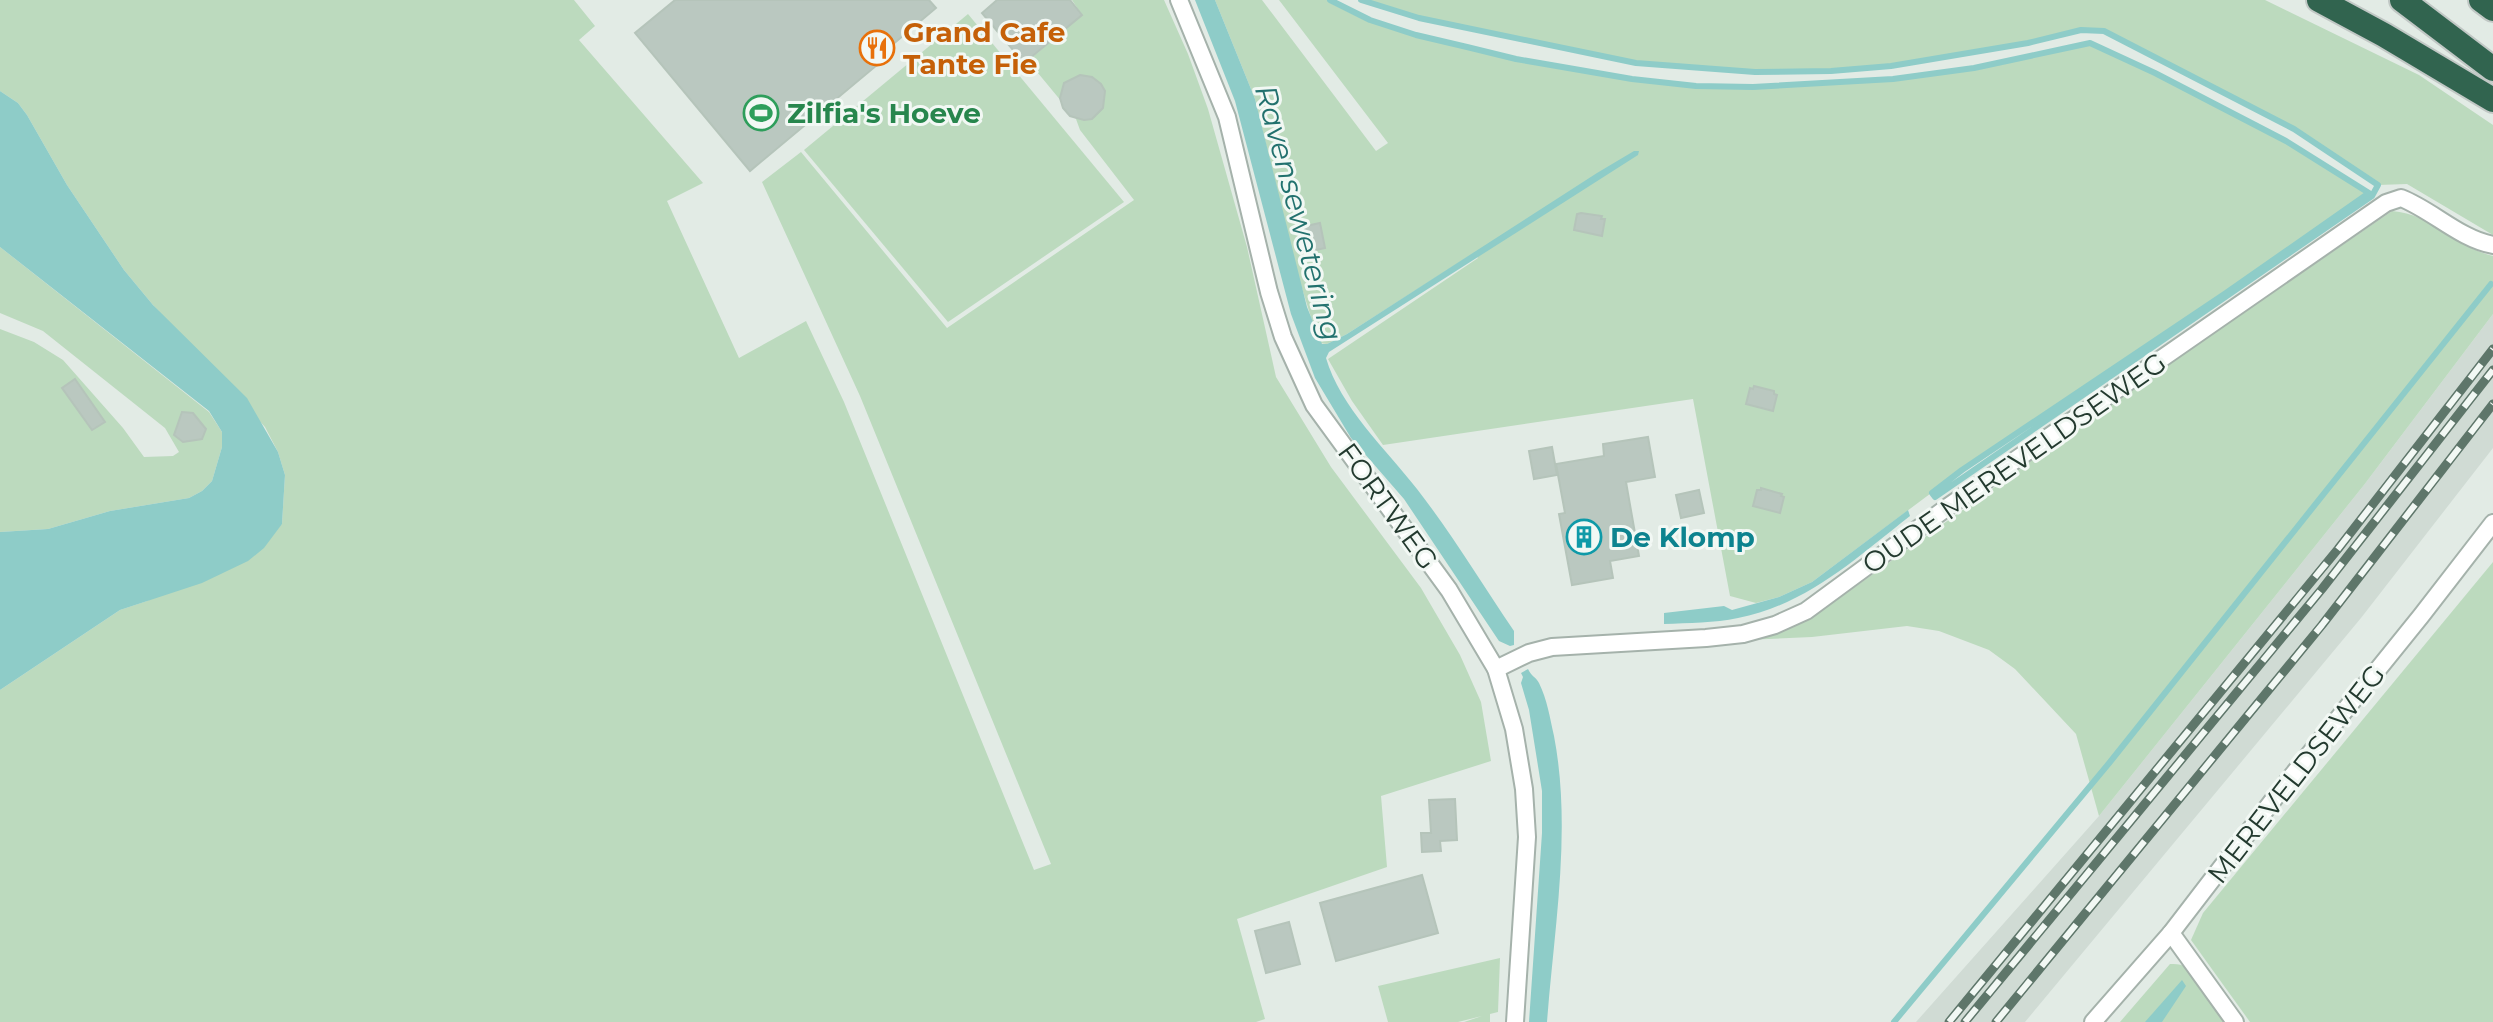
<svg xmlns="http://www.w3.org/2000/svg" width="2493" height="1022" viewBox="0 0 2493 1022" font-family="Montserrat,sans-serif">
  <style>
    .built { fill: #d0dbd4 }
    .green { fill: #bcdabe }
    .water { fill: #8eccc8 }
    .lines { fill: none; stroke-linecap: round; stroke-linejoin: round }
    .stream { stroke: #8eccc8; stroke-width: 6 }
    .building { fill: #bac8c0; stroke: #b5c4ba; stroke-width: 2 }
    .minor-casing { stroke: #a5b2ab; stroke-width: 20 }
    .motorway-casing { stroke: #c1c8c5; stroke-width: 28 }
    .minor { stroke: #fff; stroke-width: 16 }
    .motorway { stroke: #31644f; stroke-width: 24 }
    .rail-casing { stroke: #5e766a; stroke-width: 9 }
    .rail { stroke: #f2f8f4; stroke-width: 6; stroke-dasharray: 18; stroke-linecap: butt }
    .labels { text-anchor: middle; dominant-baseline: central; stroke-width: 6; stroke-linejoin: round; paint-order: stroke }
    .food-label { font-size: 28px; font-weight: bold; fill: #c56008; stroke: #f2f8f4; text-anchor: start }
    .leisure-label { font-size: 28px; font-weight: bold; fill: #27864d; stroke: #f2f8f4; text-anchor: start }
    .street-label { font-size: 28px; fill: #233a2f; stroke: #f2f8f4 }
    .culture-label { font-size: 28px; font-weight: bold; fill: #0d838f; stroke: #f2f8f4; text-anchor: start }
    .water-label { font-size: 30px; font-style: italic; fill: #22716e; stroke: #f2f8f4 }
  </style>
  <rect width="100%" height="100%" fill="#e2ebe5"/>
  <polygon class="built" points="2493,314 2493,448 2361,618 2025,1022 1916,1022 2099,816 2364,485"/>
  <g class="green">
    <polygon points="0,0 574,0 595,26 579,40 703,183 667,201 739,358 806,321 844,402 1034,870 1051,864 860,396 762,182 801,152 947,328 1134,200 1080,130 1076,119 1028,61 1082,15 1072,0 1164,0 1188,54 1208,109 1247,247 1276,377 1331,467 1421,588 1460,655 1481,702 1491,761 1381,796 1387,867 1237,919 1265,1019 1256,1022 0,1022 0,690 120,610 147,601 282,524 285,475 278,452 265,427 153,305 124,270 67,185 27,115 18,103 0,91"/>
    <polygon points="1215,0 1262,0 1376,151 1388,143 1279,0 1330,0 1370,20 1416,35 1467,47 1516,59 1632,79 1696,86 1753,87 1893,79 1974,68 2090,43 2155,73 2286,141 2369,193 2226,293 1962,470 1812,582 1779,597 1756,603 1730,596 1693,399 1383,445 1352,401 1328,359 1478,258 1474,253 1347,334 1327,344 1319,343 1296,269 1255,99"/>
    <path d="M1371,0H2265L2419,75L2493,125V235L2407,184L2378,185L2294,129L2104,31C2074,29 2055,37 2027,43C1982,52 1935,62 1889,66C1713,86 1538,51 1369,4Z"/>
    <polygon points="968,14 1124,202 948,322 804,150"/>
    <path d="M2392,211C2433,214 2454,247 2493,256V314L2364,485L2099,816L2076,734L2015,669L1989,650L1939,631L1907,626L1812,637L1722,641L1795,622L1834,602L2115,401Z"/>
    <polygon points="0,247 209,412 222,432 222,447 212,481 202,491 189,498 110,511 48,529 0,532 0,329 34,342 63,360 123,428 144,457 173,456 179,452 165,428 43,331 0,313"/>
    <polygon points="2493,562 2493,1022 2250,1022 2191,940 2203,913"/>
    <polygon points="1500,958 1498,1012 1490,1014 1490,1022 1464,1022 1482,1016 1458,1022 1388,1022 1378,986"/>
    <path d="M2170,964C2175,964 2179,964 2184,966C2189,969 2218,1013 2225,1022H2120Z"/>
  </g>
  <g class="water">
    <path d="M1195,0H1215L1255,99L1307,307L1322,344H1327L1347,334L1597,173L1634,151H1639L1638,155L1329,352L1326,358C1340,407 1386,449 1417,489C1452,534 1482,584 1514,631V645L1510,646L1499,641L1404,499L1351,438L1315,378L1291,314L1235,101Z"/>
    <polygon points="0,91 18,103 27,115 67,185 124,270 153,305 247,398 278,452 285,475 282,524 264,548 248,561 202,583 120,610 0,690 0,532 48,529 110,511 189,498 202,491 212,481 222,447 222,432 209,411 0,247"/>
    <path d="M1908,510L1910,516C1856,558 1808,604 1738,618C1714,623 1689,623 1664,624V613L1724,606L1732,610L1779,597L1812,582Z"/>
    <path d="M1528,669C1531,676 1536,677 1539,683C1547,699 1550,718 1554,736C1572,830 1554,928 1547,1022H1529L1542,833V791L1529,710L1521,683L1523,677L1521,673Z"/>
    <polygon points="2182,980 2186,986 2162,1022 2145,1022"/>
  </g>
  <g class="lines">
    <g class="stream">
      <polyline points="1330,0 1370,20 1416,35 1467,47 1516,59 1632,79 1696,86 1753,87 1893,79 1974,68 2090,43 2155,73 2286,141 2369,193 2226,293 1962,470 1932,493 1935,497 2372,196 2378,185 2294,129 2104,31 2081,30 2028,43 1891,66 1831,71 1755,72 1636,63 1419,18 1361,0"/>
      <polyline points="1894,1022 2110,762 2491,284"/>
    </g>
  </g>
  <g class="building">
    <polygon points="675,0 929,0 936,8 885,51 889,55 750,171 635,33"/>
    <polygon points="997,0 1070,0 1082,15 1024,63 982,13"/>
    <polygon points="1080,75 1092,77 1101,84 1105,91 1103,108 1092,119 1084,120 1070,116 1063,108 1060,98 1064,83"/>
    <polygon points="1581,213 1602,216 1601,219 1605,219 1602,236 1574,230 1577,214"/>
    <polygon points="1320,223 1325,248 1307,252 1301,227"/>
    <polygon points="75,379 105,422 92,430 62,388"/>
    <polygon points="1754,386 1774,391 1774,394 1777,395 1773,411 1746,404 1750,388 1753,389"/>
    <polygon points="182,412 193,413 206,429 202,439 183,442 174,435"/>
    <polygon points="1648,437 1655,477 1626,482 1639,556 1610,561 1613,578 1572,585 1559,514 1565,513 1556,464 1604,456 1603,444"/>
    <polygon points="1552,447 1557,475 1534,479 1529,451"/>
    <polygon points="1761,488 1782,494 1781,496 1784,497 1780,513 1753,506 1757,490 1761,490"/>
    <polygon points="1699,490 1704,513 1681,518 1676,495"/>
    <polygon points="1455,799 1457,840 1440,841 1441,851 1422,852 1421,833 1431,833 1429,800"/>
    <polygon points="1422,875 1438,933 1336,961 1320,903"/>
    <polygon points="1289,922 1300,964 1266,973 1255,931"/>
  </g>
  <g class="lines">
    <g class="minor-casing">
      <g id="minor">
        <polyline points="1179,0 1227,117 1269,292 1283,337 1314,405 1449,590 1496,669 1514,729 1524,789 1527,837 1515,1022"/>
        <path d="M1496,669L1529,653L1552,647L1706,638L1743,634L1775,625L1806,611L1949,506L2386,203L2401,198C2432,210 2460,239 2493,245"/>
        <polyline points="2171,933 2235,1022"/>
        <polyline points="2093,1022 2171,933 2283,787 2421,616 2493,523"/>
      </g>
    </g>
    <g class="motorway-casing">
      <g id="motorway">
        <polyline points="2319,0 2384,35 2493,100"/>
        <polyline points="2402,0 2493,69"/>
        <polyline points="2481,0 2493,9"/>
      </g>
    </g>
    <use href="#minor" class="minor"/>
    <use href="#motorway" class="motorway"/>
    <g class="rail-casing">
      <g id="rail">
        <polyline points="1949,1022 2338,549 2493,349"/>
        <polyline points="1965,1022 2322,589 2493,370"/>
        <polyline points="1996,1022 2322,625 2493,404"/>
      </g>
    </g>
    <use href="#rail" class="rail"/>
  </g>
  <defs>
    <g id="restaurant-ring" transform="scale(1.8)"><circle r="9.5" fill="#f2f8f4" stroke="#e8710a" stroke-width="1.5"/><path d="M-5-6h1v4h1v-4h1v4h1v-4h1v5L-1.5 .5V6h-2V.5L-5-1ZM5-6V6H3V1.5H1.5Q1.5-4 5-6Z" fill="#e8710a"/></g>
    <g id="stadium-ring" transform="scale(1.8)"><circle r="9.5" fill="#f2f8f4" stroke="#2e9e5b" stroke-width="1.5"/><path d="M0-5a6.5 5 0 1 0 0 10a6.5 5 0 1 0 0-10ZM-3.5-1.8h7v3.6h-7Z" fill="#2e9e5b"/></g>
    <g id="building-ring" transform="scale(1.8)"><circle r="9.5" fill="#f2f8f4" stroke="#0f9aa8" stroke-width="1.5"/><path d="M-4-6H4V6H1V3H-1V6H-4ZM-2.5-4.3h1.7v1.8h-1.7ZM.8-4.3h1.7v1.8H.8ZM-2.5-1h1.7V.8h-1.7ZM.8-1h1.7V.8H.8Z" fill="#0f9aa8"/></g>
  </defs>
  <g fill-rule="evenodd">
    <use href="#restaurant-ring" x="877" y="48"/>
    <use href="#stadium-ring" x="761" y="113"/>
    <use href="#building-ring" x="1584" y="537"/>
  </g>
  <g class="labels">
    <g class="food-label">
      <text x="903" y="32">Grand Cafe<tspan x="903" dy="32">Tante Fie</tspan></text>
    </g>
    <g class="leisure-label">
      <text x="787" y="113">Zilfia's Hoeve</text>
    </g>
    <g class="street-label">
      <text transform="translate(2014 463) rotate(-35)">OUDE MEREVELDSEWEG</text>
      <text transform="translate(1388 506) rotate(54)">FORTWEG</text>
      <text transform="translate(2296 774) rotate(-52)">MEREVELDSEWEG</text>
    </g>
    <g class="culture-label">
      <text x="1610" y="537">De Klomp</text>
    </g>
    <g class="water-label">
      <text transform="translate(1299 213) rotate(75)">Ravensewetering</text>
    </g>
  </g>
</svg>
